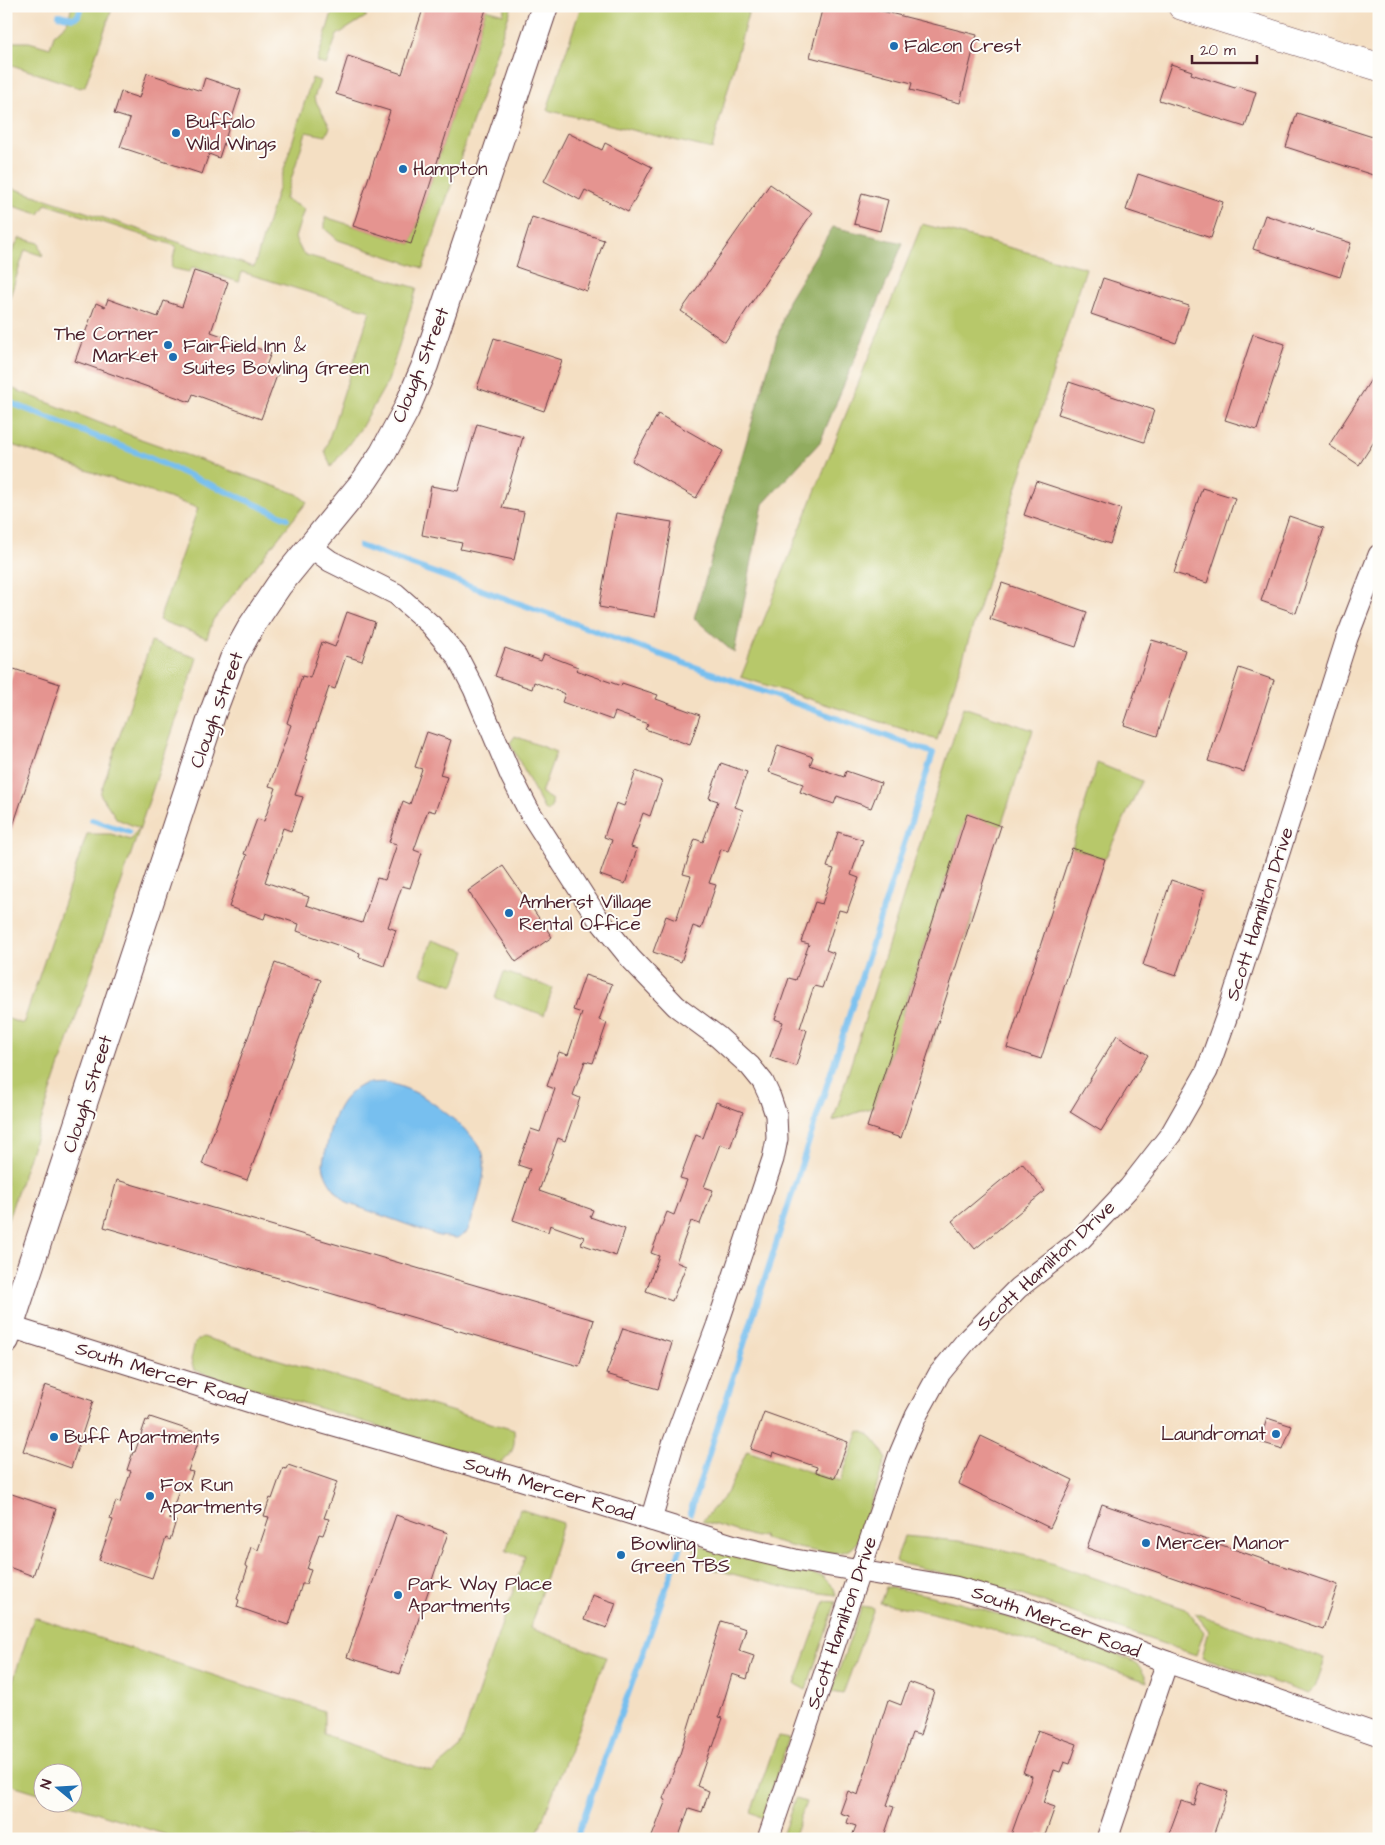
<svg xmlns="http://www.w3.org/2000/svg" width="1385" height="1845" viewBox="0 0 1385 1845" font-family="'Architects Daughter',sans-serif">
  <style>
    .green { fill: #b7c86b; stroke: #80744b }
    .forest { fill: #91ac5f; stroke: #6e6645 }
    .water { fill: #77bfef; stroke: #606f8d }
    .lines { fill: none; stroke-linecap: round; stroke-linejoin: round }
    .stream { stroke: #77bfef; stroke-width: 6 }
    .building { fill: #e59490 }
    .minor-casing { stroke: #643c42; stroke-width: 23 }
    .tertiary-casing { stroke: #643c42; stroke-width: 28 }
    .secondary-casing { stroke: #643c42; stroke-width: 29 }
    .minor { stroke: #fff; stroke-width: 21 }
    .tertiary { stroke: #fff; stroke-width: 26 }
    .secondary { stroke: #fff; stroke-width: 28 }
    .poi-dot { fill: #1f6fb2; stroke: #fdfcf7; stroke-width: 2 }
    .labels { text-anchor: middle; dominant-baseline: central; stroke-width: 4; stroke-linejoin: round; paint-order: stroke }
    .poi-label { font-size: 19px; fill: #4a1f2b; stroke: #fdfcf7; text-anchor: start }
    .street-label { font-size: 19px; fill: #4a1f2b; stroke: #fdfcf7 }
  </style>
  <rect width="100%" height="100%" fill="#fdfcf7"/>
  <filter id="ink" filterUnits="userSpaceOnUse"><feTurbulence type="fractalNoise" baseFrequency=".02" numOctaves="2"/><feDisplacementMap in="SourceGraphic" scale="10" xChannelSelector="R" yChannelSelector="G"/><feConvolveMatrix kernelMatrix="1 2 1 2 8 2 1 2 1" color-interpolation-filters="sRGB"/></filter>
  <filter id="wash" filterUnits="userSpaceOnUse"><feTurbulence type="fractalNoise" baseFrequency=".0096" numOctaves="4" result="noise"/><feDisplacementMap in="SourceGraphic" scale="20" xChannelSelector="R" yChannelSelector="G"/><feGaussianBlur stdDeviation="1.12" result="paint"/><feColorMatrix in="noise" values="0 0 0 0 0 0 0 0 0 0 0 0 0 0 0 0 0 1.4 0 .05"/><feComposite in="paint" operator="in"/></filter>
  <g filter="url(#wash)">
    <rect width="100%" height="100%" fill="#f4dfc3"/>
    <g class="green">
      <polygon points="72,6 113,6 85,86 80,88 6,63 6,40 14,42 29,42 50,48 54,35 67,23"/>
      <polygon points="334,6 353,6 367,16 337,35 326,65 317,62"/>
      <polygon points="505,6 512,6 423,268 338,240 325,229 325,217 411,244 486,9 503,14"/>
      <polygon points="581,6 750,6 712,149 547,110"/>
      <polygon points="312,78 320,81 314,98 330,127 326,136 306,132 285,199 304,209 295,238 303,254 417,288 388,381 361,428 331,467 325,451 370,311 242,272 239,282 193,267 189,272 171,268 176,246 46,204 39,214 6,204 6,186 254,267"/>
      <polygon points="922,224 1086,268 937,740 741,677"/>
      <path d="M20,238L39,243L43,256L25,250L6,309C6,284 4,259 20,238Z"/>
      <polygon points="6,386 138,438 297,494 307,502 213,620 207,638 159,620 198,508 6,443"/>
      <polygon points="151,642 197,658 6,1225 6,1018 23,1024 87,834 111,834 131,840 139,828 117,819 100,794"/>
      <polygon points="963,707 1033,730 1001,826 967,815 938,902 974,914 965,940 930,929 902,1015 937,1026 929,1052 894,1041 873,1107 833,1121"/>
      <polygon points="515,736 556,752 541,793 552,800 552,805 549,811 545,811 510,743"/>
      <polygon points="1097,763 1142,781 1105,859 1072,848"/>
      <polygon points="432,940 466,951 454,985 421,974"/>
      <polygon points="504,972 553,988 544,1015 495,998"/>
      <path d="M203,1337L514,1430C515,1446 514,1454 500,1463L194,1370L191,1360L195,1342Z"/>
      <path d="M859,1431C873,1433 879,1446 886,1458L858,1541C855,1543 853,1547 850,1549C834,1560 783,1544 764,1539L763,1535L756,1537L702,1521L727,1493L747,1451L840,1482Z"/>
      <polygon points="520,1509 563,1523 530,1628 606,1657 535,1839 179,1839 68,1803 72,1802 72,1772 42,1772 42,1794 6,1783 6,1702 34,1617 324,1711 324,1735 432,1772 459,1749 525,1556 506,1551"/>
      <polygon points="904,1536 959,1541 1027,1555 1186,1609 1204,1632 1196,1655 986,1583 899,1563 896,1561"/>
      <polygon points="689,1543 777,1567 822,1576 834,1588 836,1595 791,1589 709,1568"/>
      <path d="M886,1587C966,1600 1041,1628 1118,1655C1134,1661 1143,1665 1147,1682C1059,1652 972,1617 880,1603Z"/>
      <polygon points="825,1601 836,1602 806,1690 795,1684"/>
      <polygon points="862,1606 874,1608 843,1694 831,1692"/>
      <polygon points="1195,1613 1325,1659 1315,1688 1308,1694 1202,1657 1209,1631"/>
      <polygon points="778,1736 789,1738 762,1818 751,1812"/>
      <polygon points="795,1799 806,1802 793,1839 781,1839"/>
    </g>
    <polygon class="forest" points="833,227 903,243 820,442 763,504 734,653 694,618 788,301"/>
    <path class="water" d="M366,1083C375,1083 385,1081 393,1084C402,1087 413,1091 422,1096C437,1105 479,1137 483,1154C488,1175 475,1212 467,1232L457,1238L439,1236L347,1203C337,1193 324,1179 323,1164C323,1158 326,1151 327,1145C332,1118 339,1095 366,1083Z"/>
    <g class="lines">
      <g class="stream">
        <polyline points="59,15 73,18 78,16 81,6"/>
        <polyline points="6,401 138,453 287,518"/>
        <polyline points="360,546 933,753 690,1513"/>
        <polyline points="92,820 129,832"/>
        <polyline points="576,1839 681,1547"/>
      </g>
    </g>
    <g id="blocks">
      <g class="building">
        <polygon points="424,6 487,6 411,244 353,226 390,111 336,94 348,56 402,74"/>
        <polygon points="823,6 862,6 977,35 960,103 910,90 912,83 810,57"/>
        <polygon points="1171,64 1192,71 1191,74 1235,88 1236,86 1256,92 1245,127 1159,100"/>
        <polygon points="147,73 201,91 205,78 241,90 219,158 209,154 202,174 120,147 130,119 114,114 121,92 139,98"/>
        <polygon points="1297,113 1379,139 1379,177 1286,147"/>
        <polygon points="568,133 602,150 605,143 652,167 628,212 585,190 580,200 544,181"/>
        <polygon points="1138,174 1223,202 1211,238 1126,210"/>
        <polygon points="770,184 812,213 725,342 681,311"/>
        <polygon points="862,193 888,200 880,231 854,224"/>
        <polygon points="1265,215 1351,243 1340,277 1253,249"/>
        <polygon points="532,217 604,240 587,291 516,267"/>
        <polygon points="194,271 228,282 211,332 271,353 266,366 279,370 261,419 193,394 190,402 75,361 96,303 105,307 108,299 158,317 164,301 182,307"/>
        <polygon points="1103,278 1189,306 1176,343 1091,314"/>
        <polygon points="1253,334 1285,344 1257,430 1225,420"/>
        <polygon points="494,338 562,360 544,411 477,388"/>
        <polygon points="1379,367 1379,434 1359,465 1329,445"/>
        <polygon points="1069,382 1154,410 1144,442 1058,414"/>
        <polygon points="658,414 723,451 696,498 632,461"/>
        <polygon points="477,424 523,437 502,508 524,512 514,560 460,549 462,543 422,535 431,486 458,491"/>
        <polygon points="1036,481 1121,509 1110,544 1024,515"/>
        <polygon points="1202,488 1235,498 1207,583 1174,573"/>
        <polygon points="616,513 672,522 655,617 599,607"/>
        <polygon points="1289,516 1324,528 1296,613 1261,601"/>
        <polygon points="1002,583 1087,612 1076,647 990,619"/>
        <polygon points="347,612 375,622 362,661 346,656 335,689 329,687 305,759 307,760 295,795 303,797 291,831 283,828 265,882 309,897 306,905 362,923 377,878 385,880 397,844 389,842 403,801 410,804 422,769 415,767 427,732 451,740 440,775 447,777 435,812 428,810 414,850 422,853 410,888 402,886 388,927 396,930 384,966 359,957 360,953 297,931 299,924 266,913 264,919 229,907 247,855 244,854 257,819 264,821 276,788 269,786 291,725 287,723 302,676 310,678 322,642 335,647"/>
        <polygon points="1152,640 1185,650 1157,736 1124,725"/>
        <polygon points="505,648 541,661 544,654 578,667 576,670 621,686 622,683 658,695 656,699 700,715 690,745 645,729 648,724 615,712 612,720 562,702 565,694 534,682 532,689 495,676"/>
        <polygon points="1239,668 1274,680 1244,772 1208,761"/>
        <polygon points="14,669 60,684 10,835 6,835 6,693"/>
        <polygon points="778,745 813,757 810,765 844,777 846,771 881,783 871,808 837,796 834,804 800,792 803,784 769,772"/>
        <polygon points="721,763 747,772 735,807 743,810 728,851 721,849 709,883 716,885 701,929 693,926 681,962 653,952 666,916 676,920 691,876 683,874 695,839 703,842 718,801 709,798"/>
        <polygon points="636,771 662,781 650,816 643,813 631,847 637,849 625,884 600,875 612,840 604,837 616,803 624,806"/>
        <polygon points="967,814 1001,826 901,1138 867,1127"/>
        <polygon points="838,832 863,840 851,875 859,878 847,912 839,910 826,950 834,953 822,988 814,986 800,1028 807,1030 796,1066 770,1057 783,1022 775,1019 789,978 796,980 809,944 801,942 815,902 822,904 834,869 827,867"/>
        <polygon points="1072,848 1105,859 1041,1059 1007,1048"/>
        <polygon points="503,866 552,937 516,962 468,891"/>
        <polygon points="1171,880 1204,891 1176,976 1143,965"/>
        <polygon points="275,963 321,980 247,1180 202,1164"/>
        <polygon points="585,975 612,984 599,1020 607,1023 593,1063 585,1061 573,1095 580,1098 565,1141 558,1138 539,1191 593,1210 590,1217 625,1229 616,1256 581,1244 584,1237 550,1225 548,1232 513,1220 530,1169 518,1165 531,1129 540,1132 555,1089 547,1086 559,1052 568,1055 582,1013 573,1010"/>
        <polygon points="1117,1035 1148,1055 1101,1131 1070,1112"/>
        <polygon points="716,1102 743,1112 730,1148 720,1144 704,1187 713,1190 700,1224 691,1221 676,1262 686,1266 672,1301 646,1291 659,1256 651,1253 667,1212 674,1215 687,1180 680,1178 696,1135 703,1138"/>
        <polygon points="1022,1163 1045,1191 975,1249 952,1221"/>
        <polygon points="117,1180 594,1320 579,1366 104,1227"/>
        <polygon points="623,1328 672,1343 658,1389 606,1374"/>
        <polygon points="45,1385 93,1401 71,1468 23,1451"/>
        <polygon points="764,1412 848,1442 835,1478 816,1472 817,1467 773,1452 772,1456 751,1449"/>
        <polygon points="150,1417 201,1434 188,1471 193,1472 187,1490 180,1488 169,1519 176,1521 170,1540 166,1538 152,1578 99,1560 113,1520 110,1519 116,1501 120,1503 131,1471 127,1470 133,1452 135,1452 146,1420 148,1421"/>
        <polygon points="1267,1418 1292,1426 1283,1449 1260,1442"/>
        <polygon points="981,1436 1073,1480 1050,1528 959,1484"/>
        <polygon points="288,1465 337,1482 324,1518 329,1519 323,1535 319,1534 307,1569 311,1570 306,1584 302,1584 289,1625 237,1607 239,1600 237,1599 248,1567 245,1566 251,1547 258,1550 269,1517 264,1516 270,1498 272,1499 283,1468 286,1469"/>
        <polygon points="6,1492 56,1509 33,1576 6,1566"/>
        <polygon points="1102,1504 1338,1585 1323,1629 1087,1548"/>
        <polygon points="396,1515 448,1533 400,1674 347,1657"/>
        <polygon points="592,1595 616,1603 607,1628 584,1620"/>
        <polygon points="721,1621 746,1629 739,1651 754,1656 747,1679 732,1674 719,1717 723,1718 713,1747 711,1746 697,1786 709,1791 702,1812 689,1808 678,1839 651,1839 666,1800 663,1799 680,1754"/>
        <polygon points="909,1682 934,1691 920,1735 912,1733 887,1805 894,1807 883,1839 851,1839 856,1826 847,1823 849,1816 840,1813 848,1791 858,1795 888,1700 901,1705"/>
        <polygon points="1038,1730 1077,1744 1070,1764 1064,1762 1060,1772 1054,1770 1043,1803 1055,1807 1045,1835 1040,1834 1038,1839 1023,1839 1011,1835 1032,1776 1023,1773"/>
        <polygon points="1201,1783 1228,1792 1212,1839 1167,1839 1181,1801 1194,1805"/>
      </g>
    </g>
  </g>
  <g filter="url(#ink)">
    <use href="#blocks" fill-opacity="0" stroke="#643c42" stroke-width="1"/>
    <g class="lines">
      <g class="minor-casing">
        <g id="minor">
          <polyline points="311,547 330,561 396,594 431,625 457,656 474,689 511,776 529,811 597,917 631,959 676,1006 718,1037 750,1066 763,1082 770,1097 776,1115 777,1139 773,1159 717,1326 673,1444 651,1520"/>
          <polyline points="11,1327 257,1404 516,1478 735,1546 795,1560 955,1587 1018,1605 1167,1662 1379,1735"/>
          <polyline points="768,1839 899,1456 916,1416 939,1374 967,1340 1018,1288 1081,1239 1129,1188 1171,1134 1207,1071 1230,1007 1347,638 1379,555"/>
          <polyline points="1107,1839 1167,1662"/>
        </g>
      </g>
      <g class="tertiary-casing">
        <polyline id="tertiary" points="6,1340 213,712 233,659 252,625 279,585 365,480 383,453 406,410 425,365 545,6"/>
      </g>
      <g class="secondary-casing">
        <polyline id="secondary" points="1182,6 1379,67"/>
      </g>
      <use href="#minor" class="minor"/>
      <use href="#tertiary" class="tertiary"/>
      <use href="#secondary" class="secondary"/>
    </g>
  </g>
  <g class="poi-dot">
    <circle cx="894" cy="46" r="5"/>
    <circle cx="176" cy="133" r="5"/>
    <circle cx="403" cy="169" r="5"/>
    <circle cx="168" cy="345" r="5"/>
    <circle cx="173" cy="357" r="5"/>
    <circle cx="509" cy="913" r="5"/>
    <circle cx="1276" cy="1434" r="5"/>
    <circle cx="54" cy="1437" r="5"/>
    <circle cx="150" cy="1496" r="5"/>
    <circle cx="1146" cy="1543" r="5"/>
    <circle cx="621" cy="1555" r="5"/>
    <circle cx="398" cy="1595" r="5"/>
  </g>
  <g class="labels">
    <g class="poi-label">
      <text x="904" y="46">Falcon Crest</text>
      <text x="186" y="122">Buffalo<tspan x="186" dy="22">Wild Wings</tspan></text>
      <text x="413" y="169">Hampton</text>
      <text x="158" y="334" text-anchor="end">The Corner<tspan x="158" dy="22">Market</tspan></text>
      <text x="183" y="346">Fairfield Inn &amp;<tspan x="183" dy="22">Suites Bowling Green</tspan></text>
      <text x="519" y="902">Amherst Village<tspan x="519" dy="22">Rental Office</tspan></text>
      <text x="1266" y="1434" text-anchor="end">Laundromat</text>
      <text x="64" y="1437">Buff Apartments</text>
      <text x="160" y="1485">Fox Run<tspan x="160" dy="22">Apartments</tspan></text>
      <text x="1156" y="1543">Mercer Manor</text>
      <text x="631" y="1544">Bowling<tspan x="631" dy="22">Green TBS</tspan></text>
      <text x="408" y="1584">Park Way Place<tspan x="408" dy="22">Apartments</tspan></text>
    </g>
    <g class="street-label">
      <text transform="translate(421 365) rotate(-68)">Clough Street</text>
      <text transform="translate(217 710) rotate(-70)">Clough Street</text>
      <text transform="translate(1260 914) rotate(-72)">Scott Hamilton Drive</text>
      <text transform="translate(88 1094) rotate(-72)">Clough Street</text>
      <text transform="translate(1046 1266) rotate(-43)">Scott Hamilton Drive</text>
      <text transform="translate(161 1374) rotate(17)">South Mercer Road</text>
      <text transform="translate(549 1489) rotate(17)">South Mercer Road</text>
      <text transform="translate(1056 1622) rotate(20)">South Mercer Road</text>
      <text transform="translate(842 1623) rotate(-71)">Scott Hamilton Drive</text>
    </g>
  </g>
  <rect width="1385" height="1845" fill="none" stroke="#fdfcf7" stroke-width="25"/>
  <g transform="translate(58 1788) rotate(288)"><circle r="24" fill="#fdfcf7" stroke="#b5a4a5"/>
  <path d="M0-4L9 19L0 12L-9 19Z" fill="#1f6fb2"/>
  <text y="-8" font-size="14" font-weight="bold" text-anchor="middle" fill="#4a1f2b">N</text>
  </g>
  <path d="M1192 55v8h65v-8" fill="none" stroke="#4a1f2b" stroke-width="2.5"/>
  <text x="1200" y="55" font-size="15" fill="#4a1f2b" stroke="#fdfcf7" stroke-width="4" paint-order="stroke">20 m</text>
</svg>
